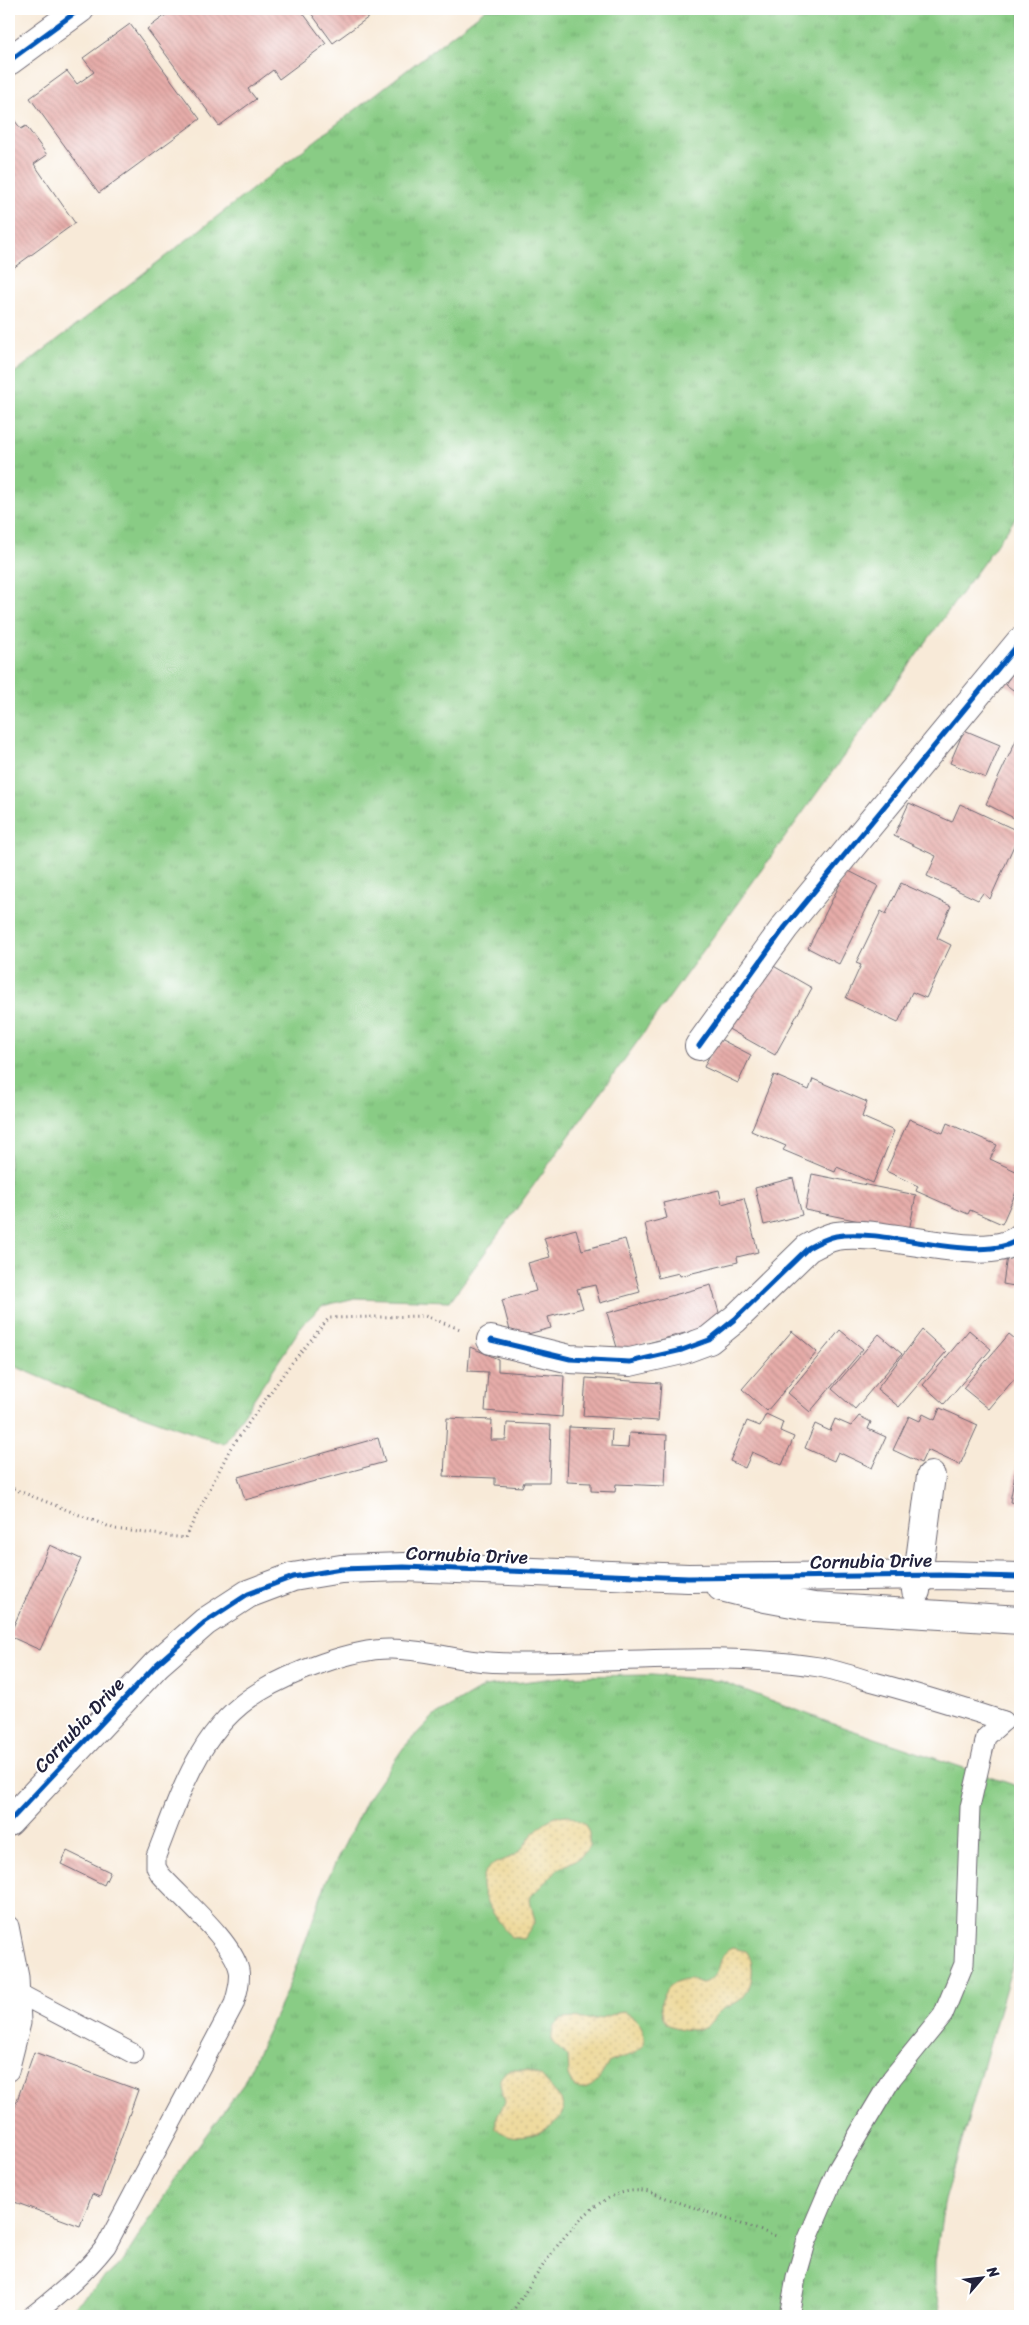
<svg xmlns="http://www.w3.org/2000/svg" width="1029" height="2325" viewBox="0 0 1029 2325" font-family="Sriracha,sans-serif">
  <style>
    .grass { fill: url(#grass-tufts); stroke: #567760 }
    .sand { fill: url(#sand-dots); stroke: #887e6c }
    .building { fill: url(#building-back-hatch) }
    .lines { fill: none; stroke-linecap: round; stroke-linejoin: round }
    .service-casing { stroke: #6d6872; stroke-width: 21 }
    .minor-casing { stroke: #6d6872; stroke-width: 30 }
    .path { stroke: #6d6872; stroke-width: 3; stroke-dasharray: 1 4; stroke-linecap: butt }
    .service { stroke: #fff; stroke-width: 19 }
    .minor { stroke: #fff; stroke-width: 28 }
    .cycleway-casing { stroke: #fff; stroke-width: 8 }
    .cycleway { stroke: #0057b8; stroke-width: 5 }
    .labels { text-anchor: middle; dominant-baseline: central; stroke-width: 4; stroke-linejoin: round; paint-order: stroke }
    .street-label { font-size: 19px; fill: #22223b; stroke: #fff }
  </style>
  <defs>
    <pattern id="grass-tufts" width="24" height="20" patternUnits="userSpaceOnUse" patternTransform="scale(1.25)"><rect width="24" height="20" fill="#89cc85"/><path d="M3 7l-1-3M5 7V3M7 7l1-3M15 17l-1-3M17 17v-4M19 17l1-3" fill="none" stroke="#76af74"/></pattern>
    <pattern id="sand-dots" width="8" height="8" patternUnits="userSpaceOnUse" patternTransform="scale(1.25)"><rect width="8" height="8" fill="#eeda9e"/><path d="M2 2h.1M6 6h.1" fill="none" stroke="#ccbb89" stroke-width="1.8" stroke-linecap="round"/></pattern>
    <pattern id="building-back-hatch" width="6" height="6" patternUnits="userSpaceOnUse" patternTransform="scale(1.25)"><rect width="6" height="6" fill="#e6aca9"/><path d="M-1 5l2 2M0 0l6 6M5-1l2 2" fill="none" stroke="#c59492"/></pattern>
  </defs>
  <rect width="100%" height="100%" fill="#fff"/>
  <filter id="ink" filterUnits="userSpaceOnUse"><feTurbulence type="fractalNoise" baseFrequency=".02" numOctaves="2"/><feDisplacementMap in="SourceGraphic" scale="10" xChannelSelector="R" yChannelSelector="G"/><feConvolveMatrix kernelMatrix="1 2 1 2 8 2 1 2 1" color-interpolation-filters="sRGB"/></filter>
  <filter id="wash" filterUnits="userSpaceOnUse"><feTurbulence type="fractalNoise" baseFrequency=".0096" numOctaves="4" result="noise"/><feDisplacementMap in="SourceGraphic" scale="20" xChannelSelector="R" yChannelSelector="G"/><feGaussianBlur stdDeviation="1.12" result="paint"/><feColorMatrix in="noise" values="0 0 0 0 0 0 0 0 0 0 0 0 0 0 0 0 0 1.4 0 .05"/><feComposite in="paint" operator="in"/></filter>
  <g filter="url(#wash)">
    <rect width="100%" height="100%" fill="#f8ead8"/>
    <g class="grass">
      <polygon points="486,9 1020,9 1020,512 450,1301 355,1298 322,1306 303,1324 224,1444 78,1393 9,1364 9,377"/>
      <polygon points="652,1675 721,1681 828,1722 1020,1787 1020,1938 944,2204 935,2262 935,2285 942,2316 64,2316 123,2261 184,2165 242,2086 284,1997 302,1951 326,1882 366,1801 404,1747 433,1717 484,1687 569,1676"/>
    </g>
    <g class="sand">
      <path d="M568,1815L584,1823L589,1833V1846L582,1856L557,1870L531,1896L530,1900L535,1922L523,1939L511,1937C498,1920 464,1882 494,1864C503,1859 514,1858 521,1850C534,1832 544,1816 568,1815Z"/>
      <path d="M732,1948L746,1951C756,1962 753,1987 743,1997C736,2005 724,2006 717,2014C712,2019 709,2027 701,2029C690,2031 676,2029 667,2024C654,2006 663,1982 687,1979C692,1978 697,1982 702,1983C727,1977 713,1956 732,1948Z"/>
      <path d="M623,2012C638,2017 647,2030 643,2045L633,2054L609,2062C602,2074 593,2094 575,2088L569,2076L568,2057L552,2042C550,2009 575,2021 596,2019C606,2018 613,2013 623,2012Z"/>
      <path d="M510,2070H526L541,2076L561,2099L564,2111C554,2132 514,2147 496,2128V2119L505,2102C503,2090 492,2076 510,2070Z"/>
    </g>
    <g id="blocks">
      <g class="building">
        <polygon points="174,9 300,9 326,44 279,79 273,70 248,89 256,99 219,126 147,29"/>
        <polygon points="308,9 380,9 333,43"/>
        <polygon points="130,24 200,119 99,193 30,98 67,71 77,84 94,72 83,58"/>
        <polygon points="9,113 21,129 26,126 47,155 34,164 75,223 9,271"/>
        <polygon points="1020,663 1020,695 1005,684"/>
        <polygon points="964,730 1000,745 986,778 950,763"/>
        <polygon points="1019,734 1020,735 1020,821 986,804"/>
        <polygon points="909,803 952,822 960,804 1020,832 990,899 983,893 978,900 927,876 936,856 894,836"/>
        <polygon points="847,870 878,886 839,964 808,948"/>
        <polygon points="901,883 951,906 937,938 951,945 926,998 912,992 898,1023 846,998 861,965 856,963 881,911 886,914"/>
        <polygon points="763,960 812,988 775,1055 725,1027"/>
        <polygon points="718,1038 751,1055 738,1083 704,1067"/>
        <polygon points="774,1075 809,1090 813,1079 867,1102 862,1117 894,1131 873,1183 837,1167 835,1172 783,1150 786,1146 751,1131"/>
        <polygon points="909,1119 943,1133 947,1123 997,1145 990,1159 1020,1173 1020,1183 1002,1224 970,1210 968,1214 916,1191 918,1186 886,1171"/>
        <polygon points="812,1174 916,1195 909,1231 805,1210"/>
        <polygon points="793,1178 802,1215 764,1225 755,1188"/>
        <polygon points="719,1190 722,1204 744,1198 758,1252 737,1257 738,1262 680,1276 679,1273 658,1278 645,1224 667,1218 663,1203"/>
        <polygon points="576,1229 582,1250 625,1239 640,1292 600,1303 595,1285 577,1289 583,1308 548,1317 551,1328 512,1338 502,1300 536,1291 528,1263 550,1257 544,1238"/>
        <polygon points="1007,1256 1020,1258 1020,1287 1003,1284"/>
        <polygon points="711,1285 722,1323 618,1351 607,1313"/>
        <polygon points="840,1330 863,1349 810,1412 788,1393"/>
        <polygon points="922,1330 946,1352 899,1407 877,1389"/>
        <polygon points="969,1330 991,1349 944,1404 923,1385"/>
        <polygon points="792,1331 817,1352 767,1411 742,1389"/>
        <polygon points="879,1334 902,1354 855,1409 832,1389"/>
        <polygon points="1009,1334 1020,1343 1020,1372 989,1409 963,1388"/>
        <polygon points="470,1347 498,1359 498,1371 564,1376 562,1417 485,1411 488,1372 468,1371"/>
        <polygon points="586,1378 661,1383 658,1421 583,1416"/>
        <polygon points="940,1408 978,1425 960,1465 927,1450 921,1463 893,1450 909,1416 920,1421 923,1414 935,1420"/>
        <polygon points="766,1414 783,1422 780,1431 794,1437 782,1465 752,1452 745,1468 730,1461 747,1421 760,1426"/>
        <polygon points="859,1416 871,1422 868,1429 886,1437 872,1468 838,1452 834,1461 805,1448 815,1424 830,1431 835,1419 851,1426"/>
        <polygon points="447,1418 492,1420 491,1440 506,1440 507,1423 551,1425 549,1482 524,1482 522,1487 495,1485 495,1478 444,1476"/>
        <polygon points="569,1427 612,1429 611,1447 628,1448 629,1433 667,1435 665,1486 616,1484 615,1492 591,1491 591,1483 567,1482"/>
        <polygon points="378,1438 385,1462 245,1500 238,1477"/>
        <polygon points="1019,1452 1020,1452 1020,1504 1010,1502"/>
        <polygon points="50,1545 81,1559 40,1650 9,1636"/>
        <polygon points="67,1851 110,1872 104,1885 61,1864"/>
        <polygon points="34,2052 138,2090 100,2197 92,2194 80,2226 9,2200 9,2123"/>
      </g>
    </g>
  </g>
  <g filter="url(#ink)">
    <use href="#blocks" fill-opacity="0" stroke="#6d6872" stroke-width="1"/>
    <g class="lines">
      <g class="service-casing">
        <g id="service">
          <polyline points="9,1926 19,1977 21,2023 9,2071"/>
          <polyline points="20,1994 134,2054"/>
          <path d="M32,2316C59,2295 84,2274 106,2246L234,2004C237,1994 241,1981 239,1970C232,1940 181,1898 160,1874L156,1867V1856C180,1795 199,1728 259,1692C290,1673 354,1648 391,1649C420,1649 448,1658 477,1661C492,1663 509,1663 525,1663C625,1663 719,1651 819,1667C836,1670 854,1676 870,1681C916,1693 960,1707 1004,1721"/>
          <polyline points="789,2316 796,2278 806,2243 837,2170 892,2078 943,2015 964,1964 970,1807 986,1737 1004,1721"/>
        </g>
      </g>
      <g class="minor-casing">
        <g id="minor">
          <polyline points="9,61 80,9"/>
          <polyline points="699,1046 785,927 1020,642"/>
          <path d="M491,1340L570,1359L630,1362L682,1350L709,1340L735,1319L808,1248C817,1243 826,1238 836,1236C885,1227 985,1267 1020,1238"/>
          <polyline points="721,1587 765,1598 814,1607 1020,1620"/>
          <polyline points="916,1591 931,1476"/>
          <polyline points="9,1822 157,1664 205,1622 248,1594 293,1577 341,1569 404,1567 688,1578 941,1575 1020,1577"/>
        </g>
      </g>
      <g class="path">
        <polyline points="9,1487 115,1529 185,1538 230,1449 290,1365 329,1318 425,1316 460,1329"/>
        <path d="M509,2316C539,2275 588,2178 649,2192L779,2237"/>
      </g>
      <use href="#service" class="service"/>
      <use href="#minor" class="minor"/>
      <g class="cycleway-casing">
        <g id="cycleway">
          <polyline points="9,61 80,9"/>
          <polyline points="699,1046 785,927 1020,642"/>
          <path d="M491,1340L570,1359L630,1362L682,1350L709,1340L735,1319L808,1248C817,1243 826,1238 836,1236C885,1227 985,1267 1020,1238"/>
          <polyline points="9,1822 157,1664 205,1622 248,1594 293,1577 341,1569 404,1567 688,1578 941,1575 1020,1577"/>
        </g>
      </g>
      <use href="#cycleway" class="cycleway"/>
    </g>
  </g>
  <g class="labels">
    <g class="street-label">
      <text transform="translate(467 1555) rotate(2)">Cornubia Drive</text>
      <text transform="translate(871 1561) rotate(-1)">Cornubia Drive</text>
      <text transform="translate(79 1725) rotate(-47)">Cornubia Drive</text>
    </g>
  </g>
  <rect width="1029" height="2325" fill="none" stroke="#fff" stroke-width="30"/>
  <g transform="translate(982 2278) rotate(62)" stroke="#ffffff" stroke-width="4" paint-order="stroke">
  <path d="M0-4L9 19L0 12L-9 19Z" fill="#22223b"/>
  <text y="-8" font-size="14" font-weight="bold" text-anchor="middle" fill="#22223b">N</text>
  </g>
</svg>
